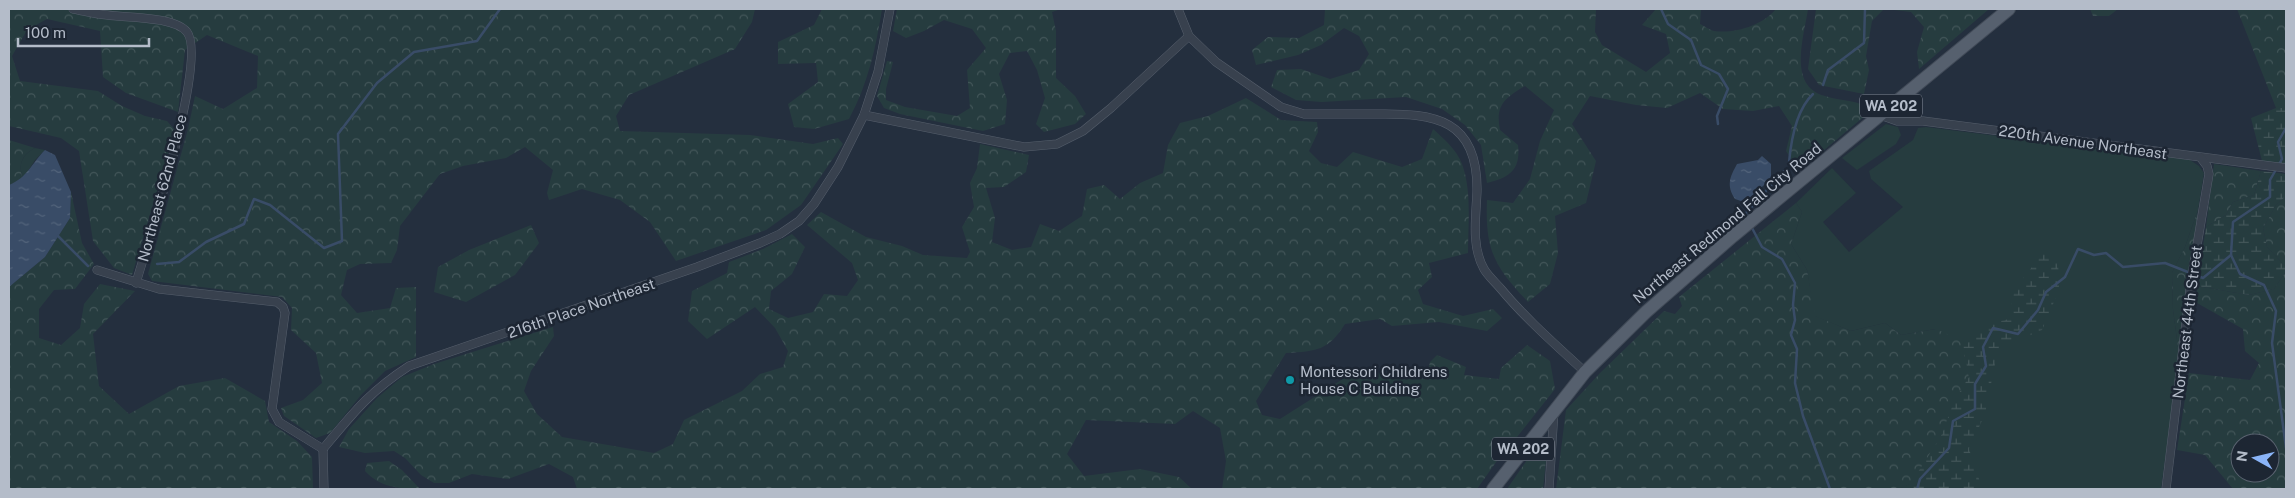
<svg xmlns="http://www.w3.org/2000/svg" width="2295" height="498" viewBox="0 0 2295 498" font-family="'Public Sans',sans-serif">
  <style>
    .grass { fill: #263c3f }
    .forest { fill: url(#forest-crowns); fill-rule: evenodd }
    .wetland { fill: url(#wetland-marsh) }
    .water { fill: url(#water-ripples) }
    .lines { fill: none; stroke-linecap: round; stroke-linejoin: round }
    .stream { stroke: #394c67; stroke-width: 2.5 }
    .street-casing { stroke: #565f6c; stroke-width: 9 }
    .primary-casing { stroke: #414a57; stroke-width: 14 }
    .street { stroke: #38414e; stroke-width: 8 }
    .primary { stroke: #56606e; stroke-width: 12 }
    .culture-dot { fill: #0f9aa8; stroke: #1d2633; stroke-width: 2 }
    .labels { text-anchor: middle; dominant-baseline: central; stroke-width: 5; stroke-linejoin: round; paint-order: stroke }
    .shield { fill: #1d2633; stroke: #878f9c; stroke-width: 1 }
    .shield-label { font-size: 14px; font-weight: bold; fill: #b4bcc9 }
    .street-label { font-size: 15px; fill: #b4bcc9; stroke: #1d2633 }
    .poi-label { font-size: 15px; fill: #b4bcc9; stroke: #1d2633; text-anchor: start }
  </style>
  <defs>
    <pattern id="forest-crowns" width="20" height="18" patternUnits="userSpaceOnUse" patternTransform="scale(1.25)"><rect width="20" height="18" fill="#263c3f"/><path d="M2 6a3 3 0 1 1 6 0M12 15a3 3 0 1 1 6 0" fill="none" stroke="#435659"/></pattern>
    <pattern id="wetland-marsh" width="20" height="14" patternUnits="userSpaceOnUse" patternTransform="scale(1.25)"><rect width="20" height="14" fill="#263c3f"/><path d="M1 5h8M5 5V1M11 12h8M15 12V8" fill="none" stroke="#435659"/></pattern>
    <pattern id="water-ripples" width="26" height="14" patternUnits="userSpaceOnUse" patternTransform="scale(1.25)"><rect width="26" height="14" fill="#394c67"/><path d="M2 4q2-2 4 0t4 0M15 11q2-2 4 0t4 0" fill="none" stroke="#53647b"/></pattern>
  </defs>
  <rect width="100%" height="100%" fill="#242f3e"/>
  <g class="grass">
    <polygon points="1886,124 1898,127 1901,135 1896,144 1857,170 1842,158"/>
    <polygon points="1926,127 2190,160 2199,166 2204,173 2198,210 2185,247 2172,273 2173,309 2179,355 2161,489 1899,489 1910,484 1936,329 1901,335 1885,323 1851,331 1814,316 1807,270 1791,244 1802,212 1796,203 1832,168 1856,193 1823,222 1849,252 1903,207 1871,179 1869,171 1913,140 1918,128"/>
    <path d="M35,148L45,150L35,160L23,179C18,165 21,155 35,148Z"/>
  </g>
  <g class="forest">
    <polygon points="9,9 755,9 752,22 735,49 629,95 616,116 620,131 750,135 813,144 838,138 843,144 801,205 766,230 676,261 650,222 620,200 582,189 549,200 547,193 553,170 525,147 506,158 463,166 440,174 400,226 397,250 391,263 360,264 347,270 341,295 357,313 390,308 396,288 416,287 416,357 385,371 361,395 330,433 316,438 284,416 281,408 303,400 322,383 316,353 291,330 292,308 282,297 152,281 148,274 188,129 195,96 223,109 257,88 258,56 207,35 185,50 178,112 126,93 103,77 100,31 47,19 27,30 12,56 20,81 98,91 122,106 145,116 167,121 175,130 132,275 114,268 93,241 79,151 61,138 9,126"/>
    <path d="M822,9H882C876,47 868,84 849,119L814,129L794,127L788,104L818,82L816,63L778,64V42L814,25Z"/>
    <polygon points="897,9 1061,9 1052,12 1056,31 1056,78 1075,96 1086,114 1075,124 1044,132 1036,124 1045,98 1037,70 1027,51 1010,53 999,74 1007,100 1005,124 983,131 900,114 884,108 877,96 887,61 893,62 886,89 886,100 905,107 957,116 970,108 967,70 986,48 972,29 944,20 924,31 906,38 893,31"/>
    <path d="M1325,9H1596L1595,32L1602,45L1646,72L1670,53L1666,34L1642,25L1656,9H1701L1700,24C1704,26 1710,30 1714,31C1735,34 1763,25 1776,9H1808C1804,37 1787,86 1825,96C1841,101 1857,100 1873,109L1799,171L1786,151L1792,126L1779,106L1753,111L1723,109L1700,93L1667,108L1636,105L1590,96L1572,124L1596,161L1586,203L1555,216L1558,253L1550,284L1528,302C1494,266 1485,250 1487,200L1513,203L1530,179L1540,141L1554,110L1525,86C1505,98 1495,105 1500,130L1518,145C1521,170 1509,178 1487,183L1481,145L1465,125L1442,109L1406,97L1322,102L1296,100L1271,87L1277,70L1301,69L1330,79L1359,70L1369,54L1359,36L1344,28L1321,45L1298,55L1256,65L1252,50L1268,37L1299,38L1324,25Z"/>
    <polygon points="1816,9 1884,9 1872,21 1866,56 1869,70 1864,94 1819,85 1808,69"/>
    <polygon points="1886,9 1989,9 1919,69 1917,52 1924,27 1911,12"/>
    <polygon points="2090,9 2118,9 2109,16 2093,16"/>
    <polygon points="2237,9 2286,9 2286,108 2276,108"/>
    <path d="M1246,98L1281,120L1317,122L1318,132L1309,151L1321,163L1337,167L1353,152L1402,167L1422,159L1433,129C1444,139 1457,150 1462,164C1472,191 1468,225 1468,253L1429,263L1432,277L1418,290L1423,304L1463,316L1493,309L1502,318L1487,331L1439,322L1392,326L1380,319L1345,324C1328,351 1317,351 1286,353L1256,401L1262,415L1280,419L1357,370L1426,379L1430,362L1437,355L1466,367L1464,375L1499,379L1501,368L1527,345L1550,361L1555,389L1517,437H1507L1500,446L1499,458L1477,489H1222L1226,461L1220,428L1193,411L1175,424L1086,420L1067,454L1084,476L1140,469L1179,477L1192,489H577L573,477L549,464L508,479L472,474L449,483H434L421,475L405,458L394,451L365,453L339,447L349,429L377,398L402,377L434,364L553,327L554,336L531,371L524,391L537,414L562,437L654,453L673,444L684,420L742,391L760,374L783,367L788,351L775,328L755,307L707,339L688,321L692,291L727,273L729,262L763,249L792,234L805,247L792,274L771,291L769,309L788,318L813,312L824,294L847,296L858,280L852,263L807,225L821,212L866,237L902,246L923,255L967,258L970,252L962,227L974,207L970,183L977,168L980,144L1029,155L1026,172L1004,187L986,188L995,218L992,242L1012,250L1031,247L1040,224L1059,231L1082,216L1087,189L1104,185L1120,199L1140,183L1163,173L1168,145L1180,123L1208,116Z"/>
    <path d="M9,140L35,148C21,155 18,165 23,179L9,185Z"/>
    <polygon points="2214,164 2261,171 2254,195 2233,202 2226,215 2206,227"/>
    <polygon points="71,192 82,243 94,264 75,289 54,290 39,309 39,338 61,345 80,328 84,304 100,284 135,291 93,334 99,386 129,414 179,386 225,378 265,401 269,422 297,441 312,457 313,489 9,489 9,287 45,257 70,218"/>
    <polygon points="2286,196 2286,267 2267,247 2263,228 2276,205"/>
    <polygon points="1796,203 1802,212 1791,244 1807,270 1815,316 1851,331 1885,323 1901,335 1936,329 1962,341 1969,377 1954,401 1942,434 1928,457 1910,484 1899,489 1556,489 1566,410 1600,373 1664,311 1675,314 1682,306 1679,297"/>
    <polygon points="2198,210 2179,355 2173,309 2172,273 2185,247"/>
    <polygon points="531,225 539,243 515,275 466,302 434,292 438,267 469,250"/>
    <path d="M2286,271V489H2233L2205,455L2177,450L2189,373L2250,380L2259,363L2245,351L2243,329L2197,303V286L2249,295L2274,289ZM2240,443H2270V473H2240Z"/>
    <polygon points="1543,445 1546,461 1543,489 1507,489 1536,447"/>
    <path d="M389,461L402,470L420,489C399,489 379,487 365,471L367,463Z"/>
  </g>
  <g class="wetland">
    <polygon points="2276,108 2286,108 2286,165 2262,161 2251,118"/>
    <polygon points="2261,171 2286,174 2286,196 2276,205 2263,228 2267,247 2286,267 2286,271 2274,289 2249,295 2197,286 2206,227 2226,215 2233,202 2254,195"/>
    <polygon points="2043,253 2058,258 2059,290 2042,330 1998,349 1985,414 1969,449 1981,485 1977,489 1899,489 1910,484 1928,457 1942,434 1954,401 1969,377 1962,341 1981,326 2009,319 2014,290"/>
  </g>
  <g class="water">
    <path d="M45,150L55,155L71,192L70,218L45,257L9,287V185C28,177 31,164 45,150Z"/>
    <path d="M1762,156L1771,164V179L1748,199L1741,201L1735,199C1726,185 1730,177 1737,164L1758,160Z"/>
  </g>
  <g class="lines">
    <g class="stream">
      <polyline points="1661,9 1668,24 1691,40 1701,65 1719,74 1728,89 1717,116 1718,124"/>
      <polyline points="1823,85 1828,70 1864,43 1865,9"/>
      <path d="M1789,163C1791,140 1796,110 1813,94"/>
      <polyline points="1747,219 1746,213 1784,171"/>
      <polyline points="1751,226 1762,247 1782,259 1795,283 1793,305 1795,320 1791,335 1797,349 1795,383 1803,416 1830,489"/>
      <polyline points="58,236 88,266"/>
      <polyline points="2231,255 2240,274 2264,285 2276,311 2272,343 2286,448"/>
      <polyline points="157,264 179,262 206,242 244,224 254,199 270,205 324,248 342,241 338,134 377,83 414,52 477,41 500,9"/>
      <polyline points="1917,489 1920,479 1949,448 1953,421 1975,409 1975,384 1986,366 1983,347 1993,328 2018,334 2038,310 2046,292 2065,277 2078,249 2094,255 2106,253 2123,267 2165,263 2203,278 2231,255 2233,222 2270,197 2270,180 2282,159 2278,142 2286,128"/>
    </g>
    <g class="street-casing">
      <g id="street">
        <path d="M73,9C84,11 95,14 107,15C127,18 174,16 187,32C208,59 147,245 136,283"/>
        <path d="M1178,9L1189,36L1216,62L1281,107L1304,114C1328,114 1352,114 1376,114C1435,113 1478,119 1477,191C1476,217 1471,246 1484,269C1488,276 1496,283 1501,289C1526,319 1556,345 1585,372"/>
        <polyline points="864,115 1024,147 1057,144 1083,131 1111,108 1189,36"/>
        <polyline points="1880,115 1897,121 1923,121 2286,168"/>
        <polyline points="97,270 159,289 277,302 283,307 285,313 272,409 279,422 323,449"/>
        <path d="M323,449C353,413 369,392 409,366L697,267L760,243L780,234L799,221L814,204L838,167L864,115L878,72L890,9"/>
        <polyline points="323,449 324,489"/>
        <polyline points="1549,489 1554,411"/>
        <polyline points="2166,489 2191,281 2209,174 2207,166 2201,158"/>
      </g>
    </g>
    <g class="primary-casing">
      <polyline id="primary" points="1493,489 1585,372 1646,312 1733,236 2009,9"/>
    </g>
    <use href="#street" class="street"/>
    <use href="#primary" class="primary"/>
  </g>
  <circle class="culture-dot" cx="1290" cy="380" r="5"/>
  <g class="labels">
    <g class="shield">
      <rect x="1860" y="94.5" width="62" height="23" rx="4"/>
      <rect x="1492" y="437.5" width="62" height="23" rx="4"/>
    </g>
    <g class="shield-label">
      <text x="1891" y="106">WA 202</text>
      <text x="1523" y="449">WA 202</text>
    </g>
    <g class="street-label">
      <text transform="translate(2083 142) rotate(8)">220th Avenue Northeast</text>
      <text transform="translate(162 188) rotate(-75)">Northeast 62nd Place</text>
      <text transform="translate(1727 223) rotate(-40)">Northeast Redmond Fall City Road</text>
      <text transform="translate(581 308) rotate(-19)">216th Place Northeast</text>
      <text transform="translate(2187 322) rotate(-83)">Northeast 44th Street</text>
    </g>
    <g class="poi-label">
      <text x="1300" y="371">Montessori Childrens<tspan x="1300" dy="17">House C Building</tspan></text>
    </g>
  </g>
  <rect width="2295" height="498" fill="none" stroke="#b4bcc9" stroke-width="20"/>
  <g transform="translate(2255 458) rotate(278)"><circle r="24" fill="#1d2633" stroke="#59626f"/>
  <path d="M0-4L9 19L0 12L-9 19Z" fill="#8ab4f8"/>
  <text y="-8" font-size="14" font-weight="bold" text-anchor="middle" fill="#b4bcc9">N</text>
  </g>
  <path d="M18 38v8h131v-8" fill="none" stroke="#b4bcc9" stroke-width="2.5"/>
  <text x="25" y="38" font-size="15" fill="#b4bcc9" stroke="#1d2633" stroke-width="4" paint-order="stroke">100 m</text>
</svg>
